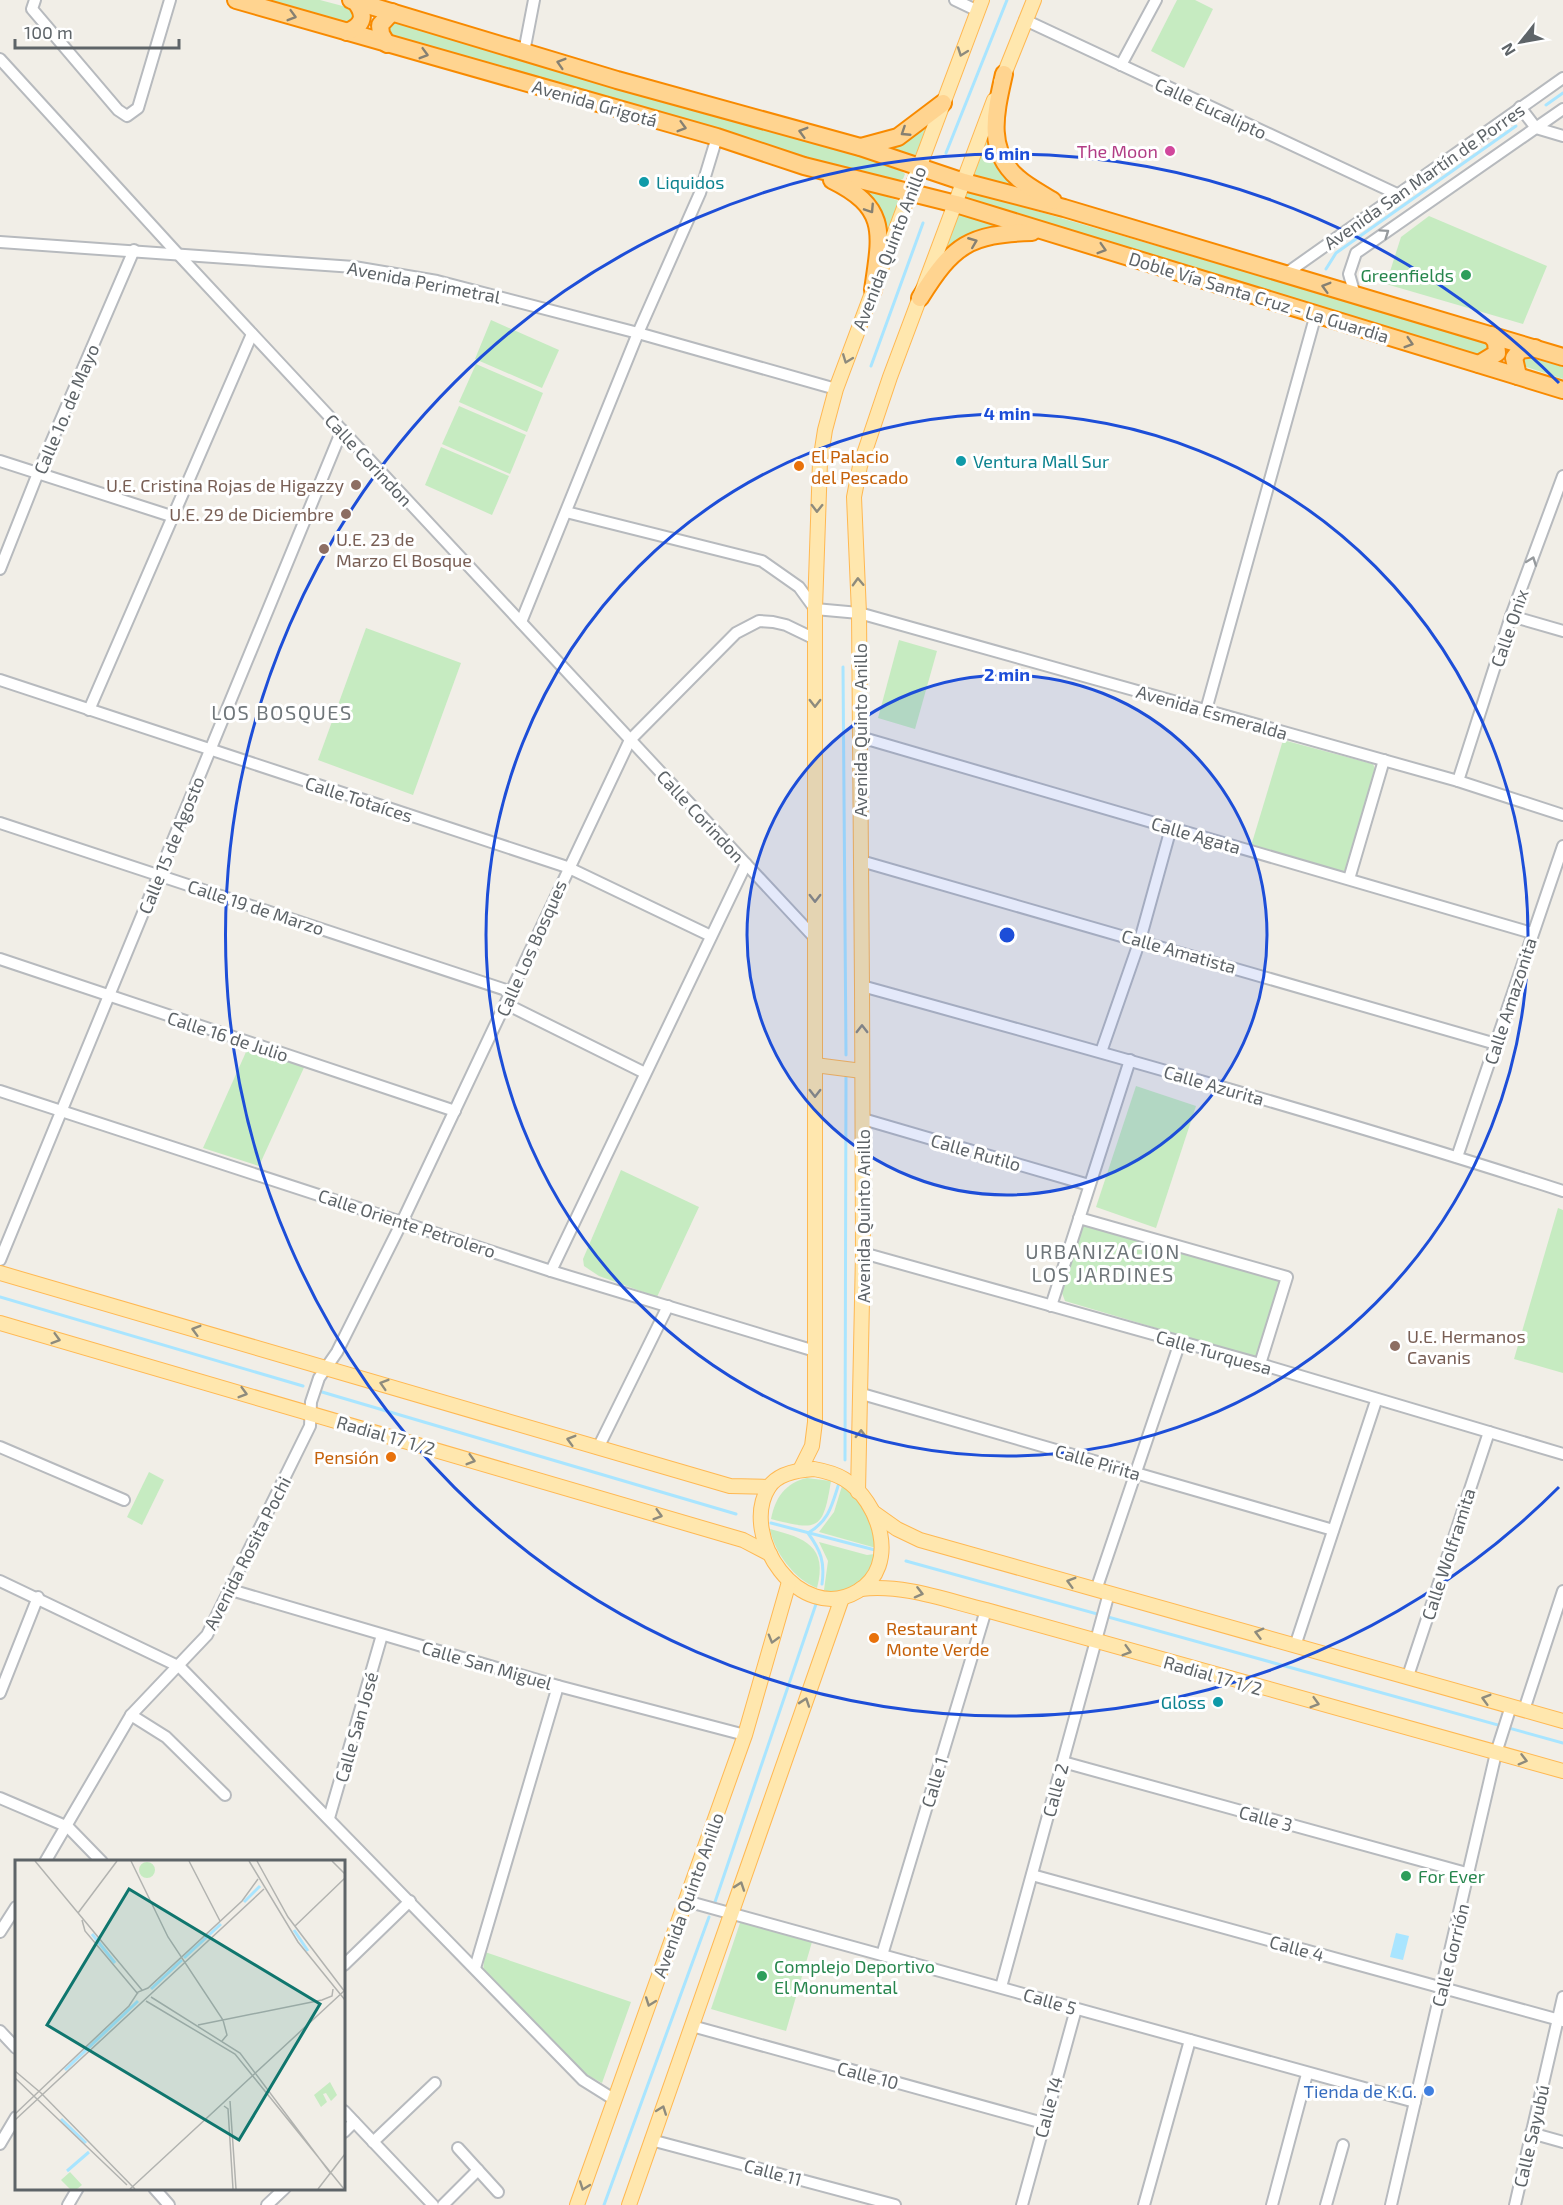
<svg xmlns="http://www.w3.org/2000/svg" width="1563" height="2205" viewBox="0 0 1563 2205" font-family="'Exo 2',sans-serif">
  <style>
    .green { fill: #c6ebc1 }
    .water { fill: #a9e5ff }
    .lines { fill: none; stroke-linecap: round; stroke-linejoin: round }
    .stream { stroke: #a9e5ff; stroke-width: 3 }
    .minor-casing { stroke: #b7babe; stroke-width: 14 }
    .major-casing { stroke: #ffb852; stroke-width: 16 }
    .highway-casing { stroke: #f88a00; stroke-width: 20 }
    .minor { stroke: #fff; stroke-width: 10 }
    .major { stroke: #ffe7ae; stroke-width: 14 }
    .highway { stroke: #ffd490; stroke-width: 16 }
    .oneway { stroke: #868072 }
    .oneway2 { stroke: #8e8b7d }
    .oneway3 { stroke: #969a9d }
    .ring { fill: none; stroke: #1d4ed8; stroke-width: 3 }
    .hotel-dot { fill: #d1479c; stroke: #fff; stroke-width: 2 }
    .culture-dot { fill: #0f9aa8; stroke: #fff; stroke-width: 2 }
    .leisure-dot { fill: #2e9e5b; stroke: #fff; stroke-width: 2 }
    .food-dot { fill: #e8710a; stroke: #fff; stroke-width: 2 }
    .education-dot { fill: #8d6e63; stroke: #fff; stroke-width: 2 }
    .shop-dot { fill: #3f7fe0; stroke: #fff; stroke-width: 2 }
    .labels { text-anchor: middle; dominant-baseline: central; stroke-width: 6; stroke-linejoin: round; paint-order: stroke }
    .street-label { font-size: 18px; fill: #5e6468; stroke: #fff }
    .hotel-label { font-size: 18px; fill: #b23c85; stroke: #fff; text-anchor: end }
    .culture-label { font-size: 18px; fill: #0d838f; stroke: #fff; text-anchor: start }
    .leisure-label { font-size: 18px; fill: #27864d; stroke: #fff; text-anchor: start }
    .food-label { font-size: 18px; fill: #c56008; stroke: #fff; text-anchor: start }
    .education-label { font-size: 18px; fill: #785e54; stroke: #fff; text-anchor: end }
    .shop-label { font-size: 18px; fill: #366cbe; stroke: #fff; text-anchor: end }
    .neighbourhood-label { font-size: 20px; letter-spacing: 1.5px; fill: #6f767a; stroke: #fff }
    .inset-river { fill: none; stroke: #a9e5ff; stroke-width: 3 }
    .inset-road { fill: none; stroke: #b2b3b0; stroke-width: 1.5 }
    .view { fill: #0f766e; fill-opacity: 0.15; stroke: #0f766e; stroke-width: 3 }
    .inset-edge { fill: none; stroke: #5e6468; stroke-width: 3 }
    .centre { fill: #1d4ed8; stroke: #fff; stroke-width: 3 }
    .ring-label { font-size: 18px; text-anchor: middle; font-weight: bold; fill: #1d4ed8; stroke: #fff; stroke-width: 6; stroke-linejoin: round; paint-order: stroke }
  </style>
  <rect width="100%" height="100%" fill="#f1eee7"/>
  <g class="green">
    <polygon points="268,0 320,0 354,9 358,13 352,24"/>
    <polygon points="1177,0 1195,0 1213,9 1184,68 1151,51"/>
    <polygon points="394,22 897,167 905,174 903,179 896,182 509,72 391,35 387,33 390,23"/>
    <polygon points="993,111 992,130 1031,195 970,177"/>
    <polygon points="935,116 919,159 875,146"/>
    <polygon points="840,180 899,201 883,248 883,237"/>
    <polygon points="964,190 1488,342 1492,346 1480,356 960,199"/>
    <polygon points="956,213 1009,229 939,263"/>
    <polygon points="1429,216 1547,266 1523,324 1386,284 1401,237"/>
    <polygon points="491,320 559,350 542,388 475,359"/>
    <polygon points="1523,355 1563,367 1563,379 1520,365"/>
    <polygon points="476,364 543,393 527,432 459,402"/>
    <polygon points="459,406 526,435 510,474 442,444"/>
    <polygon points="441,447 509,476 492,515 425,485"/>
    <polygon points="366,628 461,663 413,795 318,760"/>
    <polygon points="899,640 937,651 915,729 878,718"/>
    <polygon points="1283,740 1373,764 1376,771 1347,870 1340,872 1251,846"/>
    <polygon points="250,1043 307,1061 259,1166 203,1148"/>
    <polygon points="1136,1086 1196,1106 1156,1228 1096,1207"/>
    <polygon points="621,1170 699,1207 657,1297 599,1276 584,1266 583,1259"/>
    <polygon points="1558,1208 1563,1210 1563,1373 1514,1359"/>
    <polygon points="1084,1224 1281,1280 1257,1358 1065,1301 1062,1293 1080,1226"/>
    <polygon points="149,1472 164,1480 142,1525 127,1517"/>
    <path d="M807,1478L831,1481C823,1531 818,1531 771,1519C775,1498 785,1483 807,1478Z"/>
    <path d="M842,1486C863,1502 873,1523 876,1548L819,1532L834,1512Z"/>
    <path d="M770,1529C805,1538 828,1546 817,1588C795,1580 774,1552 770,1529Z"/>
    <path d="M819,1542L867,1555L875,1554C871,1575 848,1601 824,1590L828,1561Z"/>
    <polygon points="741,1920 812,1942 786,2031 711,2009"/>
    <polygon points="485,1952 631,2002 602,2083 576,2069 483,1971"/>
  </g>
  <polygon class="water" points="1396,1933 1409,1936 1403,1960 1390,1957"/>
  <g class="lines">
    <g class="stream">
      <polyline points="1546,105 1563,93"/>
      <polyline points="946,153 1007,0"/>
      <polyline points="1326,269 1336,253 1516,126"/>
      <polyline points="871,366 923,223"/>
      <polyline points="843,667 846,1055"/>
      <polyline points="0,1297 303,1386"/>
      <polyline points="322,1392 736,1514"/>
      <polyline points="845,1460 846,1074"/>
      <polyline points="771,1523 875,1550"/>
      <polyline points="906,1561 1563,1743"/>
      <path d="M822,1584C825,1562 821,1551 808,1533C829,1521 832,1505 839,1483"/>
      <polyline points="715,1902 816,1604"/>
      <polyline points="604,2205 709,1917"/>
    </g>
    <g class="minor-casing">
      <g id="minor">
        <polyline points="35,0 32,9 118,110 127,116 138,108 170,0"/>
        <polyline points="955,0 978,11"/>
        <polyline points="1025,20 1397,194"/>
        <polyline points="524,52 534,0"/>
        <polyline points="0,59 177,253 815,938"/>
        <polyline points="1121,65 1156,0"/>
        <polyline points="1520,107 1536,128 1563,136"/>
        <polyline points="0,242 354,267 437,281 638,333 836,389"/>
        <polyline points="1284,275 1563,78"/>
        <polyline points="1355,295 1349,274 1356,253 1563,109"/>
        <polyline points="0,461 171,516"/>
        <polyline points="566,512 762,561 799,587 815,609 859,613 1458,781 1563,815"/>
        <polyline points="0,569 38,473 134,250"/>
        <polyline points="1511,616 1563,631"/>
        <polyline points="521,622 638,333 700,193 717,137"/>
        <polyline points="0,680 567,867 711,936"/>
        <polyline points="89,710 252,334"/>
        <polyline points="1206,710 1316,314"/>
        <polyline points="860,737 1532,933"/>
        <polyline points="1458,781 1511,616 1563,476"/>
        <polyline points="0,823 512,992"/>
        <polyline points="861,861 1496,1044"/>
        <polyline points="1349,879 1384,760"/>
        <polyline points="0,959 455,1111"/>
        <path d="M862,986C1097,1051 1331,1116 1563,1191"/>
        <polyline points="506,1004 645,1073"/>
        <polyline points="1101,1052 1140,940 1171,828"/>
        <polyline points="0,1091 551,1271 815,1351"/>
        <polyline points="863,1119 1089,1185"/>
        <polyline points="1457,1157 1563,846"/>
        <polyline points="1079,1218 1287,1277 1260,1364"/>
        <polyline points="863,1253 1260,1364 1563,1454"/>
        <polyline points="0,1260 342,430"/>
        <polyline points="551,1271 746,864"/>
        <polyline points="1051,1306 1130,1060"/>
        <polyline points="862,1394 1333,1530"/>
        <polyline points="0,1447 124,1500"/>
        <polyline points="598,1448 668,1306"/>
        <polyline points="0,1581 180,1667 583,2080 615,2100"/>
        <polyline points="231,1590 558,1686 745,1735"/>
        <polyline points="1096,1590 1180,1342"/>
        <polyline points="1296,1643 1376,1401"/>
        <polyline points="1408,1676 1489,1432"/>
        <polyline points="0,1693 38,1597"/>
        <polyline points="1524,1710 1563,1591"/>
        <polyline points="131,1715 166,1737 225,1795"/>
        <polyline points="1063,1762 1470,1874"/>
        <polyline points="0,1798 68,1827 102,1862"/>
        <polyline points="329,1818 382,1635"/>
        <polyline points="45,1862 131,1715 207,1635 310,1426 311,1402 319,1378 337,1352 402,1222 630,740 736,633 759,621 773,622 786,625 815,639"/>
        <polyline points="1032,1875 1563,2021"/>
        <polyline points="686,1901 1415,2102"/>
        <polyline points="0,1932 16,1907"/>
        <polyline points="882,1955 986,1610"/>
        <polyline points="344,1965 410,1901"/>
        <polyline points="475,1968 558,1686"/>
        <polyline points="1001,1987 1109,1593"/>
        <polyline points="692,2026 1043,2123"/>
        <polyline points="0,2031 16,2048"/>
        <polyline points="344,2111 433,2205"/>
        <polyline points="344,2132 354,2122"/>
        <polyline points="1531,2133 1563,2142"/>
        <polyline points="651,2140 895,2205"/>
        <polyline points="373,2142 435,2083"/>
        <polyline points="0,2144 16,2117"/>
        <polyline points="458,2148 498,2192"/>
        <polyline points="154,2188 169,2205"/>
        <polyline points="68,2205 78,2188"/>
        <polyline points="267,2205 285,2188"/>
        <polyline points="443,2205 478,2170"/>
        <polyline points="1022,2205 1076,2009"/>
        <polyline points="1144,2205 1190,2040"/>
        <polyline points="1272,2205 1307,2074"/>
        <polyline points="1326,2205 1343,2145"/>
        <polyline points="1391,2205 1496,1753 1511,1706"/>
        <polyline points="1515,2205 1563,1997"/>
      </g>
    </g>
    <g class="major-casing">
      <g id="major">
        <polyline points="1001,82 1034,0"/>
        <polyline points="815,1065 862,1071"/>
        <polyline points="0,1273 730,1486 769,1487"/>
        <polyline points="0,1323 743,1540 770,1554"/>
        <path d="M814,1469C825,1471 834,1473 844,1479C880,1501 900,1566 858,1591C800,1626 738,1536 769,1487C778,1473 798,1470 814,1469Z"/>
        <polyline points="800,1470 812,1446 815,1422 815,609 820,462 825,430 836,389 982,0"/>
        <polyline points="858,1492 863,1253 862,986 859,613 854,497 860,466 890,377 994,100"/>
        <polyline points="873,1512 897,1529 920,1540 1563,1721"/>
        <path d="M861,1589C904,1584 945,1600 986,1610L1563,1771"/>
        <polyline points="577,2205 745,1735 789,1582"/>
        <polyline points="629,2205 842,1598"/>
      </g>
    </g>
    <g class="highway-casing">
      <g id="highway">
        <polyline points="236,0 717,137 804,166 956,204 1563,390"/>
        <polyline points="351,0 617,80 860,147 964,182 1064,208 1563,357"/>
        <path d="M347,32C364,25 366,15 355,1"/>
        <polyline points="387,44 381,34 380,25 392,12"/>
        <path d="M1004,74C996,110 985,150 1018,178C1028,187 1042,194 1053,201"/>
        <polyline points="861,147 898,137 943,103"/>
        <path d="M832,180C889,208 881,234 873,290"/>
        <path d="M920,298C953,245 969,234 1032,232"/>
        <polyline points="1479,364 1497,353 1496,342 1491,335"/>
        <polyline points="1518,376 1514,358 1520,350 1535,348"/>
      </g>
    </g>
    <use href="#minor" class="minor"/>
    <use href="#major" class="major"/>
    <use href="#highway" class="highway"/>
  </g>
  <defs><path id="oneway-chevron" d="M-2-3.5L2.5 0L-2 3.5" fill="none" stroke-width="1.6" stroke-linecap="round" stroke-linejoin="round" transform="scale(1.5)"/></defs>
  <g class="oneway">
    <use href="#oneway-chevron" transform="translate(292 16) rotate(16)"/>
    <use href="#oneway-chevron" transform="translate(424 54) rotate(16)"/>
    <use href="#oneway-chevron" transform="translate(561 63) rotate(-163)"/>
    <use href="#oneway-chevron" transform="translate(682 127) rotate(16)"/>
    <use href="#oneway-chevron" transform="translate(803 132) rotate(-164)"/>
    <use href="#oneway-chevron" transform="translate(905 132) rotate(147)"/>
    <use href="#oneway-chevron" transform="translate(870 209) rotate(57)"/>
    <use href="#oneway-chevron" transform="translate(973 242) rotate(-22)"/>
    <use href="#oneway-chevron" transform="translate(1102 249) rotate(17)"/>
    <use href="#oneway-chevron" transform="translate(1326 287) rotate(-164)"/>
    <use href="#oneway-chevron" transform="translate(1409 343) rotate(17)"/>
  </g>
  <g class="oneway2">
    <use href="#oneway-chevron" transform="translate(962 52) rotate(110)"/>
    <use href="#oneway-chevron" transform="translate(847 359) rotate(111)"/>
    <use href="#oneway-chevron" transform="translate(817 508) rotate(91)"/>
    <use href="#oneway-chevron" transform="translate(858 582) rotate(-92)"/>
    <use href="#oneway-chevron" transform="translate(815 703) rotate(90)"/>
    <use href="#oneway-chevron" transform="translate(815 898) rotate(90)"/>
    <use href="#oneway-chevron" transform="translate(862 1029) rotate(-90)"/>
    <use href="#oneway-chevron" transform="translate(815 1093) rotate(90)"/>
    <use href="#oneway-chevron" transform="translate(196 1330) rotate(-164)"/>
    <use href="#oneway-chevron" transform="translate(56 1339) rotate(16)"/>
    <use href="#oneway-chevron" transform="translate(384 1384) rotate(-163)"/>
    <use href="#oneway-chevron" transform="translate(243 1393) rotate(16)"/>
    <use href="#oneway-chevron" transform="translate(861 1434) rotate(-89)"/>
    <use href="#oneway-chevron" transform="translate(571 1440) rotate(-164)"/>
    <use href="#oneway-chevron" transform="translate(471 1460) rotate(16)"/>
    <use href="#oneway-chevron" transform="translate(658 1515) rotate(16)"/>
    <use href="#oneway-chevron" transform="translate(1071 1582) rotate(-164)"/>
    <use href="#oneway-chevron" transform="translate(919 1593) rotate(14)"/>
    <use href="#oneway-chevron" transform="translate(1259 1633) rotate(-165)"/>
    <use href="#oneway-chevron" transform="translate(773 1639) rotate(106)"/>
    <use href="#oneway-chevron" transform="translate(1127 1651) rotate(16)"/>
    <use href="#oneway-chevron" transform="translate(1486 1699) rotate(-164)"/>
    <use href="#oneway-chevron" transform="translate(805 1702) rotate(-71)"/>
    <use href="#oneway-chevron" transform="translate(1315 1703) rotate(16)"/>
    <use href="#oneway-chevron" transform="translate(1523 1760) rotate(15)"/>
    <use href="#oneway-chevron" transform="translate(740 1886) rotate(-71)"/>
    <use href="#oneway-chevron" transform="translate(650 2002) rotate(110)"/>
    <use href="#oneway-chevron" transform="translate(662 2110) rotate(-70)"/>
    <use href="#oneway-chevron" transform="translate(584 2186) rotate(110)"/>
  </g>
  <g class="oneway3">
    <use href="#oneway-chevron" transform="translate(1385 233) rotate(-35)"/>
    <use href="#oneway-chevron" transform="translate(1532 561) rotate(-70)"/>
  </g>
  <circle cx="1007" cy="935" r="260" fill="#1d4ed8" fill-opacity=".12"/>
  <g class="ring">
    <circle cx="1007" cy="935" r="260"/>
    <circle cx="1007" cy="935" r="521"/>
    <path d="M1559 1487A781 781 0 1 1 1559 383"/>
  </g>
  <circle class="hotel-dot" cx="1170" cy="151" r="6"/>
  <g class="culture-dot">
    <circle cx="644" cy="182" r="6"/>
    <circle cx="961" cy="461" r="6"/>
    <circle cx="1218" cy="1702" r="6"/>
  </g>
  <g class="leisure-dot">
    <circle cx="1466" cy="275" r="6"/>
    <circle cx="1406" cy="1876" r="6"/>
    <circle cx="762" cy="1976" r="6"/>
  </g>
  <g class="food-dot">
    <circle cx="799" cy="466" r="6"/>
    <circle cx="391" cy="1457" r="6"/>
    <circle cx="874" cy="1638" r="6"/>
  </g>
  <g class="education-dot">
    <circle cx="356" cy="485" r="6"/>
    <circle cx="346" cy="514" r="6"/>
    <circle cx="324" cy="549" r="6"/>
    <circle cx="1395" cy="1346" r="6"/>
  </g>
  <circle class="shop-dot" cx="1429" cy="2091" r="6"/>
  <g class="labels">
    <g class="street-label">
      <text transform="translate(595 103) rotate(16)">Avenida Grigotá</text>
      <text transform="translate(1211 108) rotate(25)">Calle Eucalipto</text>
      <text transform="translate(1424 176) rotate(-35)">Avenida San Martín de Porres</text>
      <text transform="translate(889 248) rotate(-69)">Avenida Quinto Anillo</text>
      <text transform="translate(424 282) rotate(11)">Avenida Perimetral</text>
      <text transform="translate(1259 297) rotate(17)">Doble Vía Santa Cruz - La Guardia</text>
      <text transform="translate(66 409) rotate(-67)">Calle 1o. de Mayo</text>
      <text transform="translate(369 460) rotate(47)">Calle Corindon</text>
      <text transform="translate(1509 628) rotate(-71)">Calle Onix</text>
      <text transform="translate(1212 712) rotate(16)">Avenida Esmeralda</text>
      <text transform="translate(860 730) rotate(-90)">Avenida Quinto Anillo</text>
      <text transform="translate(359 799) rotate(18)">Calle Totaíces</text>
      <text transform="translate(701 816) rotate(47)">Calle Corindon</text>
      <text transform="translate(1196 835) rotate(16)">Calle Agata</text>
      <text transform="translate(171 845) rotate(-68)">Calle 15 de Agosto</text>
      <text transform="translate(256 907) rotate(18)">Calle 19 de Marzo</text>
      <text transform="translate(531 948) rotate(-66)">Calle Los Bosques</text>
      <text transform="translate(1179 951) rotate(16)">Calle Amatista</text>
      <text transform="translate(1510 1001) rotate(-72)">Calle Amazonita</text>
      <text transform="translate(228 1036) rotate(18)">Calle 16 de Julio</text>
      <text transform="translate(1214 1085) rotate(16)">Calle Azurita</text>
      <text transform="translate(976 1152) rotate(16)">Calle Rutilo</text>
      <text transform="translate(863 1216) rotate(-90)">Avenida Quinto Anillo</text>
      <text transform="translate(407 1223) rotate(18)">Calle Oriente Petrolero</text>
      <text transform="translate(1214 1352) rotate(16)">Calle Turquesa</text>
      <text transform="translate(386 1435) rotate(16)">Radial 17 1/2</text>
      <text transform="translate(1098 1462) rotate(16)">Calle Pirita</text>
      <text transform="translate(247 1553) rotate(-63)">Avenida Rosita Pochi</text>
      <text transform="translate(1448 1554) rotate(-72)">Calle Wolframita</text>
      <text transform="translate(487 1665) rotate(16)">Calle San Miguel</text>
      <text transform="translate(1213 1675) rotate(16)">Radial 17 1/2</text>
      <text transform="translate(356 1727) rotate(-74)">Calle San José</text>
      <text transform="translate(934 1782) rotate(-73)">Calle 1</text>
      <text transform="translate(1055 1790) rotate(-75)">Calle 2</text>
      <text transform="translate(1266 1818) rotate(15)">Calle 3</text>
      <text transform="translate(688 1895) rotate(-70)">Avenida Quinto Anillo</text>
      <text transform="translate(1297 1948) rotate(15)">Calle 4</text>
      <text transform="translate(1450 1955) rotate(-76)">Calle Gorrión</text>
      <text transform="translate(1050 2001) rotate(16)">Calle 5</text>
      <text transform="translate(868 2075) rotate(15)">Calle 10</text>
      <text transform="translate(1048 2107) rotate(-75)">Calle 14</text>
      <text transform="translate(1531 2136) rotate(-77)">Calle Sayubú</text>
      <text transform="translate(773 2172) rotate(15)">Calle 11</text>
    </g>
    <g class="hotel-label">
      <text x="1158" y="151">The Moon</text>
    </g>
    <g class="culture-label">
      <text x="656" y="182">Liquidos</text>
      <text x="973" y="461">Ventura Mall Sur</text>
      <text x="1206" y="1702" text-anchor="end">Gloss</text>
    </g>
    <g class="leisure-label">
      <text x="1454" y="275" text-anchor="end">Greenfields</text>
      <text x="1418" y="1876">For Ever</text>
      <text x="774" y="1966">Complejo Deportivo<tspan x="774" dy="21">El Monumental</tspan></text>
    </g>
    <g class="food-label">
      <text x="811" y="456">El Palacio<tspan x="811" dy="21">del Pescado</tspan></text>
      <text x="379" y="1457" text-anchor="end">Pensión</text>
      <text x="886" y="1628">Restaurant<tspan x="886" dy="21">Monte Verde</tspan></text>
    </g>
    <g class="education-label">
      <text x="344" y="485">U.E. Cristina Rojas de Higazzy</text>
      <text x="334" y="514">U.E. 29 de Diciembre</text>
      <text x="336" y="539" text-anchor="start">U.E. 23 de<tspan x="336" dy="21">Marzo El Bosque</tspan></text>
      <text x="1407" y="1336" text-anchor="start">U.E. Hermanos<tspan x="1407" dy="21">Cavanis</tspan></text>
    </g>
    <g class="shop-label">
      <text x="1417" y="2091">Tienda de K.G.</text>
    </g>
    <g class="neighbourhood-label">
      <text x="282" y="712">LOS BOSQUES</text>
      <text x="1103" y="1251">URBANIZACION<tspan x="1103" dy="23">LOS JARDINES</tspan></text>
    </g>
  </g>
  <g transform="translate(15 1860)">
    <rect width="330" height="330" fill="#f1eee7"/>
    <path d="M124 10a8 8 0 1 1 16 0a8 8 0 1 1-16 0ZM315,222L322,235L316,241L311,233L308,234L312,242L306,247L299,235ZM55,312L67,325L62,329H55L46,320Z" fill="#c6ebc1"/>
    <path class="inset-river" d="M229,42L245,26M279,70L293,91M77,74L100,103M169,98L206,64M136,129L167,100M50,210L123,141M46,259L71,283M52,311L74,292"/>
    <path class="inset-road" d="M20,1L127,130M116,1L153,77L208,160L212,175L207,181M174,1L205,61M234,1L283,82L330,140M242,1L273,57L330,132M317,1L330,14M63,53L102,1M67,60L70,71L123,134M280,66L330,18M136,137L225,193L316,314M131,141L220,194L329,329M183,165L307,140L317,136L318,129M0,211L26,233L120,329M0,218L112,325M215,241L221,329M209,246L213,249L218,329M0,254L114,146L123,132L133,128L227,41L243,19M0,260L249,29M115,329L329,131M303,329L330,294"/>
    <path class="view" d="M114,29L305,144L224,280L32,165Z"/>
    <rect width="330" height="330" class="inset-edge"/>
  </g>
  <circle cx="1007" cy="935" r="9" class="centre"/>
  <g class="ring-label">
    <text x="1007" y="160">6 min</text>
    <text x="1007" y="420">4 min</text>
    <text x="1007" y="681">2 min</text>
  </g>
  <g transform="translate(1521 42) rotate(239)" stroke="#ffffff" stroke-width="4.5" paint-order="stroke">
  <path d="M0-4.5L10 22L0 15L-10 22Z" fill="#5e6468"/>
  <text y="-9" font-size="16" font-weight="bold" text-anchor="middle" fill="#5e6468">N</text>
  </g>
  <path d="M15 39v9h164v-9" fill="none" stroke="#5e6468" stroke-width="3"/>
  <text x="24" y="39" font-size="18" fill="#5e6468" stroke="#ffffff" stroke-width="4.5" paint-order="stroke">100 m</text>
</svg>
